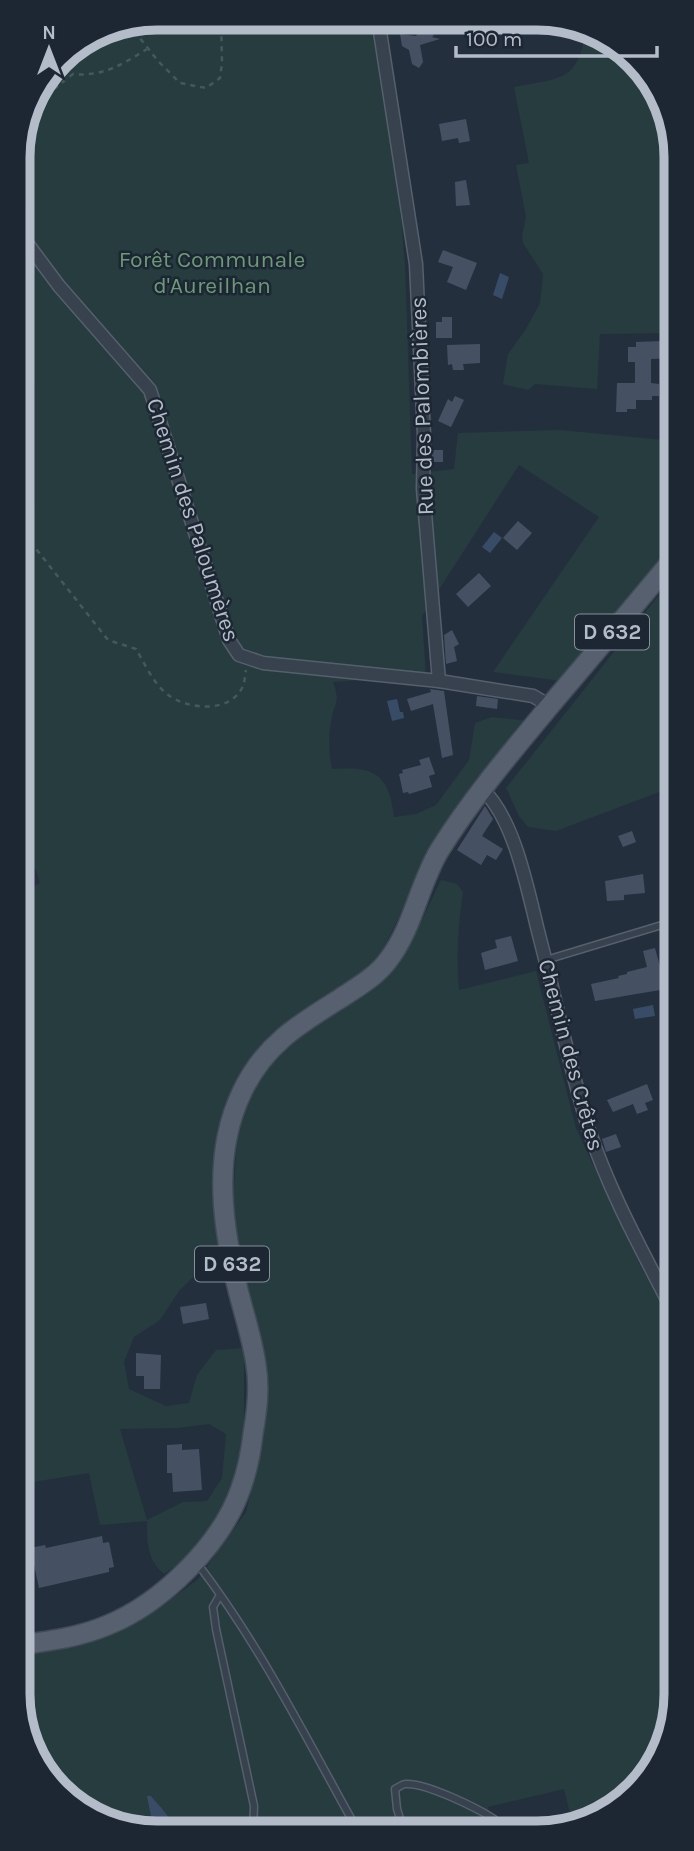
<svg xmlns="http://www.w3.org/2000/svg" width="694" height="1851" viewBox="0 0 694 1851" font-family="Karla,sans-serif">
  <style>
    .green { fill: #263c3f; fill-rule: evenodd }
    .water { fill: #394c67 }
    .building { fill: #455162 }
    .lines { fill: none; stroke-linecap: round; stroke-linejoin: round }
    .lane-casing { stroke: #565f6c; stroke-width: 9 }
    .street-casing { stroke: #565f6c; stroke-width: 15 }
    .primary-casing { stroke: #414a57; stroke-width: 22 }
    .path { stroke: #44595c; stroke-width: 2.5; stroke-dasharray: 5 5; stroke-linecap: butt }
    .lane { stroke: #38414e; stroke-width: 6 }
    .street { stroke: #38414e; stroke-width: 12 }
    .primary { stroke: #56606e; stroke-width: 19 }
    .labels { text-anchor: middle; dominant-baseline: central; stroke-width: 5; stroke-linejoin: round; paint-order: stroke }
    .shield { fill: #1d2633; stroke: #878f9c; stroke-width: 2 }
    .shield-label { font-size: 21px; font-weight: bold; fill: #b4bcc9 }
    .park-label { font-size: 23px; fill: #6b9a76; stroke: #1d2633 }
    .street-label { font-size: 23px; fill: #b4bcc9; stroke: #1d2633 }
    .rim { fill: none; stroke: #b4bcc9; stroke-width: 9 }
  </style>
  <rect width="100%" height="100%" fill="#242f3e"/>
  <g class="green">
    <path d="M157,18L375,19L396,160L405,264L412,474L454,469L458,433L560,430L674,441V456L660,472L674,487V542L641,581L562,681L493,672L599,517L519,465L422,616L426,675L333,682C341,705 334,701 331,722C328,738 329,753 332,769C374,766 389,773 394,817L416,814L436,805L469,760L475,723L492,717L528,721L415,884L380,956L226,1107L222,1259L199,1271L179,1291L160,1320L134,1337L124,1362L129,1389L166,1406L189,1403L197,1375L216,1350L244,1348V1429L237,1478L228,1506L190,1556L164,1574C147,1560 147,1542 147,1521L100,1525L89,1473L20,1484L19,890L29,889L40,883L37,872L19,848L18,147L32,95L65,52L104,28ZM209,1424L226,1434L222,1478L207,1501L183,1502L147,1520L120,1429L177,1428Z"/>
    <path d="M585,31L635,58L674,129V333L600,334L597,389L535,384L528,390L503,384L508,354L526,329L540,303L543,274L523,243L522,236L526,217L516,165L529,163L514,87C558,78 579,83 585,31Z"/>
    <polygon points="674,576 675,782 662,791 556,831 528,827 519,816 506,788"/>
    <path d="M441,880L457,884L463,892C458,925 456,957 459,990L536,971L576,1128L637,1259L676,1332V1703L642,1786L573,1826L564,1789L488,1807L493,1831H129L59,1793L20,1722V1653L135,1622L165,1604L198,1579L246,1512L261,1451L263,1431L236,1252L233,1199L237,1140L247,1101L265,1068L294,1040L400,959L413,938Z"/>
  </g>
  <g class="water">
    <polygon points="500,273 509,277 502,299 493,295"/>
    <polygon points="494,532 502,538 490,553 482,547"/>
    <polygon points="397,699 400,712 403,712 404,718 392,721 387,701"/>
    <polygon points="653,1005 655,1016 635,1019 633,1009"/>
    <path d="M147,1796H151C160,1808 171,1814 172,1831H154Z"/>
  </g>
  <g class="building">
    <polygon points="515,20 541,20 527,33"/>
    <polygon points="425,30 434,35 432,37 440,39 420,45 423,62 419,68 412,64 409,50 402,46 400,34 416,36 419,31"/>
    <polygon points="466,119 470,141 459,143 458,138 442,141 439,124"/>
    <polygon points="466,180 470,205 456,206 455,182"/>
    <polygon points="443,250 477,263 466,290 447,282 453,267 438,262"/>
    <polygon points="442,317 452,317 452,338 436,338 436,322 442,322"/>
    <polygon points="662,338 674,338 674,358 651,359 651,383 659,384 659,396 652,396 652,400 636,400 636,409 627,409 627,412 616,412 617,383 635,383 635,362 628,362 628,347 636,347 636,342 662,341"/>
    <polygon points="480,344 480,363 463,364 464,370 453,370 452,364 448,365 447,345"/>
    <polygon points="455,396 464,400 451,427 438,421 448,399 452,402"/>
    <rect x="432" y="450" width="11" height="12"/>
    <polygon points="518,521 532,533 517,550 503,538"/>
    <polygon points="479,573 491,586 468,607 456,594"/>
    <polygon points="452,630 459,644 454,647 457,661 446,664 444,635"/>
    <polygon points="430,689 444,691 453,755 442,758 433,704 411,711 407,699 431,692"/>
    <polygon points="477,696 498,699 497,709 476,706"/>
    <polygon points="429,757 435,774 429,776 432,787 409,794 408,792 403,793 399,774 403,773 402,770 421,765 419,760"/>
    <polygon points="485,806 493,819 482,836 503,849 496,860 487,855 481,865 457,850"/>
    <polygon points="632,831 636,842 623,847 618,836"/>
    <polygon points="643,874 645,893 624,895 624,900 607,901 605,881"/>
    <polygon points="511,936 518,961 485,970 481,953 497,948 495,940"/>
    <polygon points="655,948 666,989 595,1001 591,984 619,978 618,976 627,974 627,972 647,967 643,951"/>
    <polygon points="647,1084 653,1100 645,1103 648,1110 637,1114 633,1104 613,1112 607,1100"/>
    <polygon points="616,1134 621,1147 606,1152 602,1139"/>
    <polygon points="206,1303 209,1319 183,1324 180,1307"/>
    <polygon points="136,1353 161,1355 160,1389 144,1389 144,1376 136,1376"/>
    <polygon points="182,1444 182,1450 199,1449 202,1490 173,1492 172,1473 167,1473 167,1445"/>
    <polygon points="29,1488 33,1505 20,1507 20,1490"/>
    <polygon points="102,1536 103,1543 109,1542 114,1567 109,1568 109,1572 39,1588 33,1560 20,1562 20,1550 45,1545 46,1548"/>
    <polygon points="511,1819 515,1831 502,1831 500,1822"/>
  </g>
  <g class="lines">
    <g class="lane-casing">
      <g id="lane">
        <polyline points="546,960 675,921"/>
        <path d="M197,1563C261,1646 307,1740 358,1831"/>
        <polyline points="220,1595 213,1607 216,1629 254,1806 253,1831"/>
        <path d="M404,1831L397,1809L395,1789C397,1788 403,1784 405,1784C425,1782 477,1808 494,1819L496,1831"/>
      </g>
    </g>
    <g class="street-casing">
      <g id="street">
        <polyline points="378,19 416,264 424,435 423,489 439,681 533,696 550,706"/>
        <polyline points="18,231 59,286 150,390 229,640 239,655 263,663 439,681"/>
        <path d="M482,789C515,819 528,892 539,935C556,1000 569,1066 589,1130C611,1196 645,1256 676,1317"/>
      </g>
    </g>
    <g class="primary-casing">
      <path id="primary" d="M20,1645C50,1641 80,1637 108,1625C162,1603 222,1544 241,1488C247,1471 251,1452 253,1434C257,1411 260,1388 256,1365C252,1335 241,1306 235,1277C221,1216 214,1150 242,1092C264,1045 299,1024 341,998C359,986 377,976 389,959C413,927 419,885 439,851C472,798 513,750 553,702C594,654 634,606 674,558"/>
    </g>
    <g class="path">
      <polyline points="128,23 158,61 180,83 206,88 220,78 222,63 221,18"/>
      <path d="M38,87L48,94L73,74C103,77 123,64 147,49"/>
      <path d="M18,526L108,640L136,649C145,664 153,683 167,694C187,710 231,714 243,686C245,681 245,674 246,670"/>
    </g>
    <use href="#lane" class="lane"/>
    <use href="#street" class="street"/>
    <use href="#primary" class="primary"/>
  </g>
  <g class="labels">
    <g class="shield">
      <rect x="575" y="614.5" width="74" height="35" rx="5"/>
      <rect x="195" y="1246.5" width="74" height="35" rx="5"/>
    </g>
    <g class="shield-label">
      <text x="612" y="632">D 632</text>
      <text x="232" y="1264">D 632</text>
    </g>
    <g class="park-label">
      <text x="212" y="259">Forêt Communale<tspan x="212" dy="26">d'Aureilhan</tspan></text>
    </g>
    <g class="street-label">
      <text transform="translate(422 406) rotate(-92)">Rue des Palombières</text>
      <text transform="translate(193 520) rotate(72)">Chemin des Paloumères</text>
      <text transform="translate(571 1055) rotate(75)">Chemin des Crêtes</text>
    </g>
  </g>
  <path d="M0 0H694V1851H0ZM157 30H537A127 127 0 0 1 664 157V1694A127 127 0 0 1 537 1821H157A127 127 0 0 1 30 1694V157A127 127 0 0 1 157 30Z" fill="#1d2633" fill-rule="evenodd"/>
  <path class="rim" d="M157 30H537A127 127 0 0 1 664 157V1694A127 127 0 0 1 537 1821H157A127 127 0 0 1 30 1694V157A127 127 0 0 1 157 30Z"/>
  <g transform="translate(49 49)" stroke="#1d2633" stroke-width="5" paint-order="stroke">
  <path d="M0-5L12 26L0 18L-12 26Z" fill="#b4bcc9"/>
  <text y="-10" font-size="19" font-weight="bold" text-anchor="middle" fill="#b4bcc9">N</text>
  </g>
  <path d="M456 46v10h201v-10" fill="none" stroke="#b4bcc9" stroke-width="3.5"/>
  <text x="466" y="46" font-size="21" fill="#b4bcc9" stroke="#1d2633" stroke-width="5" paint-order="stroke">100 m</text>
</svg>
